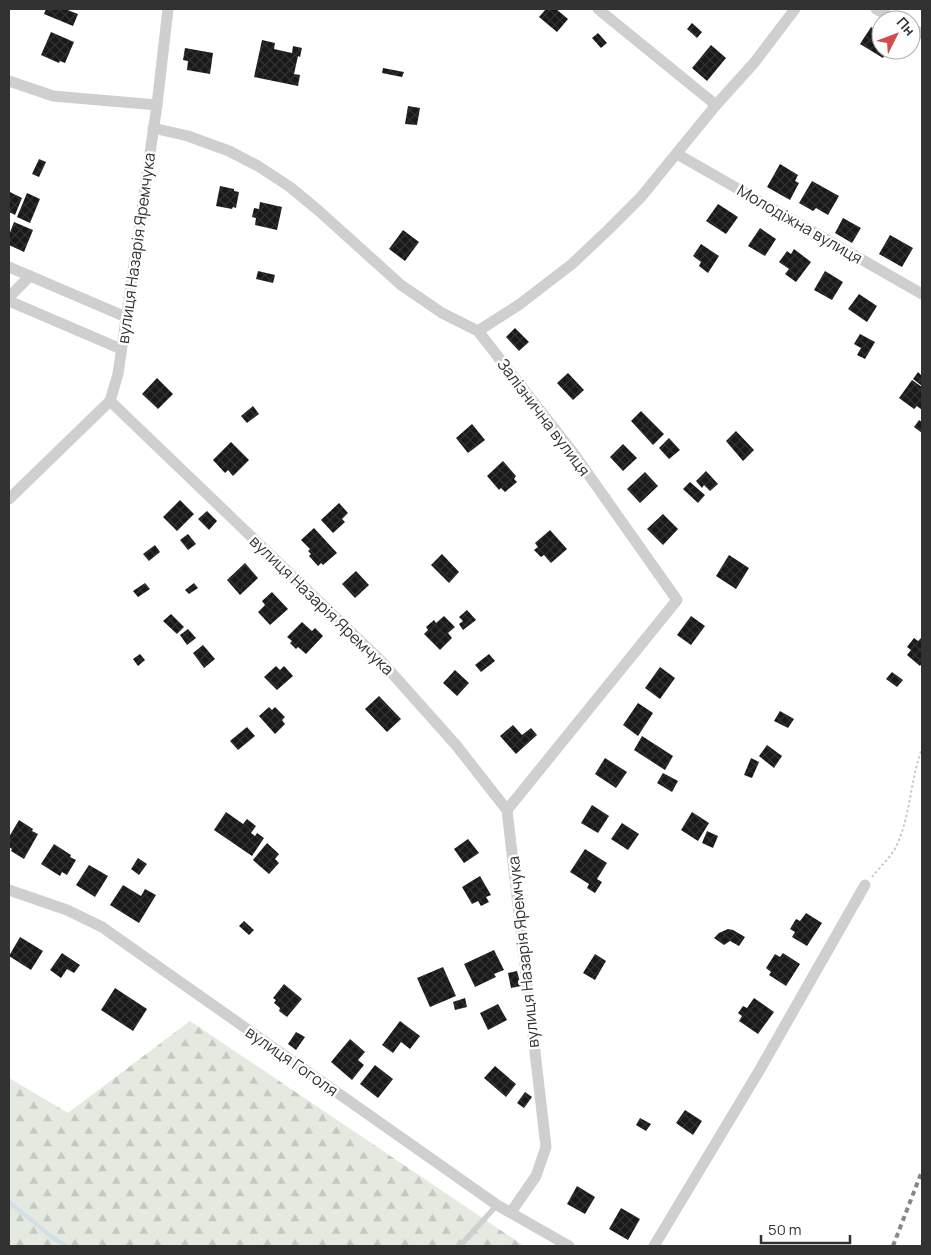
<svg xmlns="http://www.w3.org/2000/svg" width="931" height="1255" viewBox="0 0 931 1255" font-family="Manrope,sans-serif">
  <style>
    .forest { fill: url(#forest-firs) }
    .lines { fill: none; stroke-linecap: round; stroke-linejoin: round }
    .stream { stroke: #d1dfea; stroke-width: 4 }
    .building { fill: url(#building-cross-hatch) }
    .path { stroke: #c9c9c9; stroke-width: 2; stroke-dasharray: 2.5 2.5; stroke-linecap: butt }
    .service { stroke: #cfcfcf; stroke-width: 5.5 }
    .minor { stroke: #cfcfcf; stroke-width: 11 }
    .rail { stroke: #878787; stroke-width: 4; stroke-dasharray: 5 4; stroke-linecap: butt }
    .labels { text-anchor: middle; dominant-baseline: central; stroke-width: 5; stroke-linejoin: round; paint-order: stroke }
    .street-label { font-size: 16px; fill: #323232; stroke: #fff }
  </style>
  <defs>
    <pattern id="forest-firs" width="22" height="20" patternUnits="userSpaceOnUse" patternTransform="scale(1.25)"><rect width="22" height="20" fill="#e4eadf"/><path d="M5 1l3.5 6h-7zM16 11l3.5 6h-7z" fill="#c4c9c0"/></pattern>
    <pattern id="building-cross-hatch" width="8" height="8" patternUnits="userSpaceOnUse" patternTransform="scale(1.25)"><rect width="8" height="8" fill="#191919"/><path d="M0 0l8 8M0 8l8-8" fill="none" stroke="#323232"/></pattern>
  </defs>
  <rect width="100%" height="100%" fill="#fff"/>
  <polygon class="forest" points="190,1021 524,1246 9,1246 9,1078 68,1113"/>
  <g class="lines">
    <polyline class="stream" points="9,1202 52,1237 66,1246"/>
  </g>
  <g class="building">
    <polygon points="46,9 65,9 78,14 73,26 44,14"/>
    <polygon points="546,9 556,9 568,19 557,32 539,17"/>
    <polygon points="692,23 702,32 697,38 687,29"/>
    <polygon points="871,27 881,33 881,50 888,50 883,58 860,44"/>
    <polygon points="51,32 74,42 65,63 60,61 59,63 41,55"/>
    <polygon points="598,33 607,43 601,48 592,38"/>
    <polygon points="262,40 275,43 274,49 292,53 293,46 302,48 300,57 298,56 294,74 300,75 298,86 254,77"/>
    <polygon points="711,45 726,58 707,81 692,68"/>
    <polygon points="185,48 213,53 210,74 187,70 188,61 183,60"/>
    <polygon points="383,68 404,72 402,77 382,73"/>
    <polygon points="408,106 420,108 417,125 405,124"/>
    <polygon points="39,159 46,162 39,177 32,174"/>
    <polygon points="780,164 798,175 795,181 799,183 790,200 767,187"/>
    <polygon points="812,181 839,196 828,215 816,208 813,211 799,203"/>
    <polygon points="220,186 234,189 234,191 239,192 236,208 233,207 232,209 216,206"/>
    <polygon points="10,192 22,198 15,215 9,212 9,196"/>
    <polygon points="27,193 40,199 30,223 17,217"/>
    <polygon points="260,202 282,207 277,230 255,225 256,218 252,217 254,208 259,209"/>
    <polygon points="718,204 738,217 726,234 706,221"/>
    <polygon points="843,218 861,228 852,243 835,233"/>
    <polygon points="14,222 33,230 24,252 9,245 9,235"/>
    <polygon points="760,228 776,239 765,256 748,246"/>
    <polygon points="403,230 419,242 405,261 389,249"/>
    <polygon points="890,235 913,248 902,267 879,254"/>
    <polygon points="701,244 719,256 708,273 699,266 701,262 693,256"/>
    <polygon points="794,249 811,262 796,282 785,274 789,269 779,262 787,251 791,254"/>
    <polygon points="258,271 275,275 273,283 256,279"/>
    <polygon points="825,271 843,282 832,300 814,290"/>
    <polygon points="859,294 877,306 867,322 848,309"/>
    <polygon points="515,328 529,342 519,351 506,337"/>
    <polygon points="860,334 875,342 865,359 857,355 861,348 854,344"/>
    <polygon points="918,372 922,376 922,386 913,379"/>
    <polygon points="568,373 584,390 573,400 557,383"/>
    <polygon points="157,378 173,394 158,409 142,394"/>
    <polygon points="912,380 922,387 922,410 917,406 914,409 899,398"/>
    <polygon points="253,406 259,414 247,423 241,416"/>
    <polygon points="641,411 664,434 653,445 631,421"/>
    <polygon points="919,420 922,422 922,433 914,427"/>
    <polygon points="472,424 485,440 468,453 456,438"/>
    <polygon points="736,431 754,450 743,461 726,441"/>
    <polygon points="669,438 680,450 669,459 659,448"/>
    <polygon points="231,442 249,460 233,476 228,470 225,473 213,460"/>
    <polygon points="623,444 637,458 623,471 610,457"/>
    <polygon points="503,461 516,476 514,479 517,482 505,492 501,488 499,490 487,476"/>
    <polygon points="706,471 718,484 710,491 704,485 702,488 696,481"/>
    <polygon points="645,472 658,486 640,503 627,489"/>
    <polygon points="690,482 705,495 698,503 683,489"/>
    <polygon points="180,500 194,514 177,531 163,517"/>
    <polygon points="339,503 348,513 342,519 345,522 333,533 321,520"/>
    <polygon points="207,511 217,521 209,530 198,519"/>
    <polygon points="663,514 678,529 663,545 647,529"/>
    <polygon points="314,528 337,553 323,565 321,563 318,566 309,556 311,554 308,551 310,549 301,540"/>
    <polygon points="550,530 567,549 551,563 544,555 541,557 534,550 538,547 535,543"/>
    <polygon points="188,534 196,544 188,550 180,540"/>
    <polygon points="155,545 160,552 149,561 143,554"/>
    <polygon points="442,554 459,572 449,583 431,565"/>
    <polygon points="729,555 749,568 736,589 716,576"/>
    <polygon points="245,563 258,578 240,595 227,580"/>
    <polygon points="356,571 369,585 355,598 342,584"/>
    <polygon points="145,583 150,589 138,597 133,591"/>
    <polygon points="194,583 198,588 189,594 185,590"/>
    <polygon points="272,592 288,609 270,625 258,612 265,605 262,601"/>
    <polygon points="467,610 476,620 463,630 459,624 463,621 459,617"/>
    <polygon points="171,614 184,627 177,634 163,621"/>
    <polygon points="444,616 455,627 448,633 452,638 440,650 424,634 428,630 426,627 434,620 436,623"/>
    <polygon points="691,616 705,626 691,645 677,635"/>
    <polygon points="302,622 312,631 315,628 323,636 306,654 298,647 296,649 290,643 292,641 287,637"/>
    <polygon points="188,629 196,638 187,645 180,635"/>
    <polygon points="914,638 918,641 921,638 922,639 922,663 920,666 907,655 911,650 907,647"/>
    <polygon points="203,645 215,659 204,668 193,653"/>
    <polygon points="140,654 145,660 138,666 133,659"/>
    <polygon points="489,654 495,661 481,672 475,665"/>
    <polygon points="276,666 280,670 284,666 293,676 277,690 264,677"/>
    <polygon points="660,667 675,678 660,699 645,688"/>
    <polygon points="455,670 469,683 457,696 443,683"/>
    <polygon points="892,672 903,680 897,687 886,679"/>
    <polygon points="379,696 401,719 387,732 365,709"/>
    <polygon points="638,703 653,713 638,736 623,725"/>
    <polygon points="269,707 272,710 275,707 285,717 282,720 285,724 275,734 259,716"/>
    <polygon points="780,711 794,719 788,728 774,721"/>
    <polygon points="513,725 522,735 531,728 537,735 516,754 500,736"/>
    <polygon points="247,727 255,736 238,750 230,741"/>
    <polygon points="642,736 673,756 665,770 634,750"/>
    <polygon points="767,745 782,756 774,768 759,756"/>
    <polygon points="605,758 627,772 616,788 595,774"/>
    <polygon points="751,758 759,762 752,778 744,775"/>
    <polygon points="663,773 678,781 672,792 657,783"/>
    <polygon points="592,805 609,816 598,833 581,823"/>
    <polygon points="226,812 243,824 247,819 256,826 251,833 255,836 257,833 264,838 252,856 214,830"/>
    <polygon points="692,812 709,823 698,841 681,830"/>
    <polygon points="19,820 33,829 32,831 38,834 24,859 11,851 12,849 9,847 9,837"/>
    <polygon points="622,823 639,834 628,850 611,839"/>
    <polygon points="707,831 718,836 713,848 702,843"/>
    <polygon points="468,839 479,853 464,863 454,849"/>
    <polygon points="267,843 279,854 275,859 279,863 269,874 253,860"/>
    <polygon points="54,844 71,855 70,857 76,860 67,875 62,872 60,876 41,864"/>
    <polygon points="585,849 607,863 597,879 602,882 595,893 587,888 589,884 570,872"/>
    <polygon points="138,858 147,864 139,875 131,869"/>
    <polygon points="89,865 108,876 95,897 76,885"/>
    <polygon points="480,876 491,895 486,897 489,902 481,906 478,901 472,904 462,887"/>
    <polygon points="123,885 141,896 145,889 156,895 139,923 110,905"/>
    <polygon points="806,913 822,923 807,946 792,937 795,932 790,929 796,919 800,921"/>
    <polygon points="244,921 254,930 249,935 239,926"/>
    <polygon points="728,929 733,930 745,937 739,946 730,941 724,945 714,938 719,933"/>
    <polygon points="20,937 43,951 31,970 9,956"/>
    <polygon points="494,950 504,970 494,974 496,977 475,987 464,964"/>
    <polygon points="62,953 80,965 74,973 67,969 61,978 50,970"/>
    <polygon points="783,953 800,964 786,986 769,975 771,972 766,968 775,954 780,957"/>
    <polygon points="595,954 606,961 595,980 583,973"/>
    <polygon points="443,967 456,996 430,1007 417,978"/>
    <polygon points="517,971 521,986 511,988 508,973"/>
    <polygon points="284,984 302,999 287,1017 279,1011 280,1008 274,1003 276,1000 273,998"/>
    <polygon points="115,988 147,1009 133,1031 101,1010"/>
    <polygon points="465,998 467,1007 455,1010 453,1002"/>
    <polygon points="754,998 774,1012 758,1034 739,1021 742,1016 738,1013 743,1006 747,1008"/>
    <polygon points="498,1004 507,1020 488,1030 480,1013"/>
    <polygon points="400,1021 420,1036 410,1049 401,1042 393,1053 382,1045"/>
    <polygon points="296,1032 305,1037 296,1050 288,1044"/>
    <polygon points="350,1039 365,1052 358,1060 364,1065 352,1080 331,1062"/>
    <polygon points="375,1065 393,1079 378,1098 360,1084"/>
    <polygon points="495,1066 516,1084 506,1097 484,1078"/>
    <polygon points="525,1092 532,1097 524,1108 517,1103"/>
    <polygon points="685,1110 702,1121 693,1135 676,1123"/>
    <polygon points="640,1118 651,1124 646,1131 636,1125"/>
    <polygon points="577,1186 595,1197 585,1214 567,1204"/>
    <polygon points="621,1208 640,1219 628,1240 609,1229"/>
  </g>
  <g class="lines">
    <path class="path" d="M872,877C879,868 891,857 896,847C911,815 910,780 922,749"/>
    <polyline class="service" points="460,1246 497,1205"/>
    <g class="minor">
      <polyline points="168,9 157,105 118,374 110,401 381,661 456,745 507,810 546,1147 536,1176 511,1212"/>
      <polyline points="598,9 716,105"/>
      <polyline points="876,9 896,20"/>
      <polyline points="911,28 922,34"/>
      <polyline points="9,81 53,96 157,105"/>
      <polyline points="153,128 188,136 229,151 258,166 290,187 319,211 401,285 442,313 478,331 574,454 677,600 507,810"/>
      <polyline points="677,154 922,294"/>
      <polyline points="9,267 126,317"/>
      <polyline points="9,297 30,276"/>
      <polyline points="9,301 121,349"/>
      <polyline points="478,331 520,304 572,264 609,229 641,197 716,105 754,63 795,9"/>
      <polyline points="9,499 110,401"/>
      <polyline points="9,890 67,910 102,927 497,1205 569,1246"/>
      <polyline points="654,1246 759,1071 865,885"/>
    </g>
    <polyline class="rail" points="893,1246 922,1171"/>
  </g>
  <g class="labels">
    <g class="street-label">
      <text transform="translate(800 224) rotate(30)">Молодіжна вулиця</text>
      <text transform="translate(136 248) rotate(-82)">вулиця Назарія Яремчука</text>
      <text transform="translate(544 417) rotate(53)">Залізнична вулиця</text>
      <text transform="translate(322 605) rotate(44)">вулиця Назарія Яремчука</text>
      <text transform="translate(523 952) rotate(-96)">вулиця Назарія Яремчука</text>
      <text transform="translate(292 1061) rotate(35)">вулиця Гоголя</text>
    </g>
  </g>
  <rect width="931" height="1255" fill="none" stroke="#323232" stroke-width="20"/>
  <g transform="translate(896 35) rotate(48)"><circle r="24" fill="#ffffff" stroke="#adadad"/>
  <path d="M0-4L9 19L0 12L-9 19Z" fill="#d14c4e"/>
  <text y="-8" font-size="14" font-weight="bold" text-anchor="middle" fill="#323232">Пн</text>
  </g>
  <path d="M761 1235v8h89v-8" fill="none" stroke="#323232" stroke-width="2.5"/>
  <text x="768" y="1235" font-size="15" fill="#323232" stroke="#ffffff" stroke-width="4" paint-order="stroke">50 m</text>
</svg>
